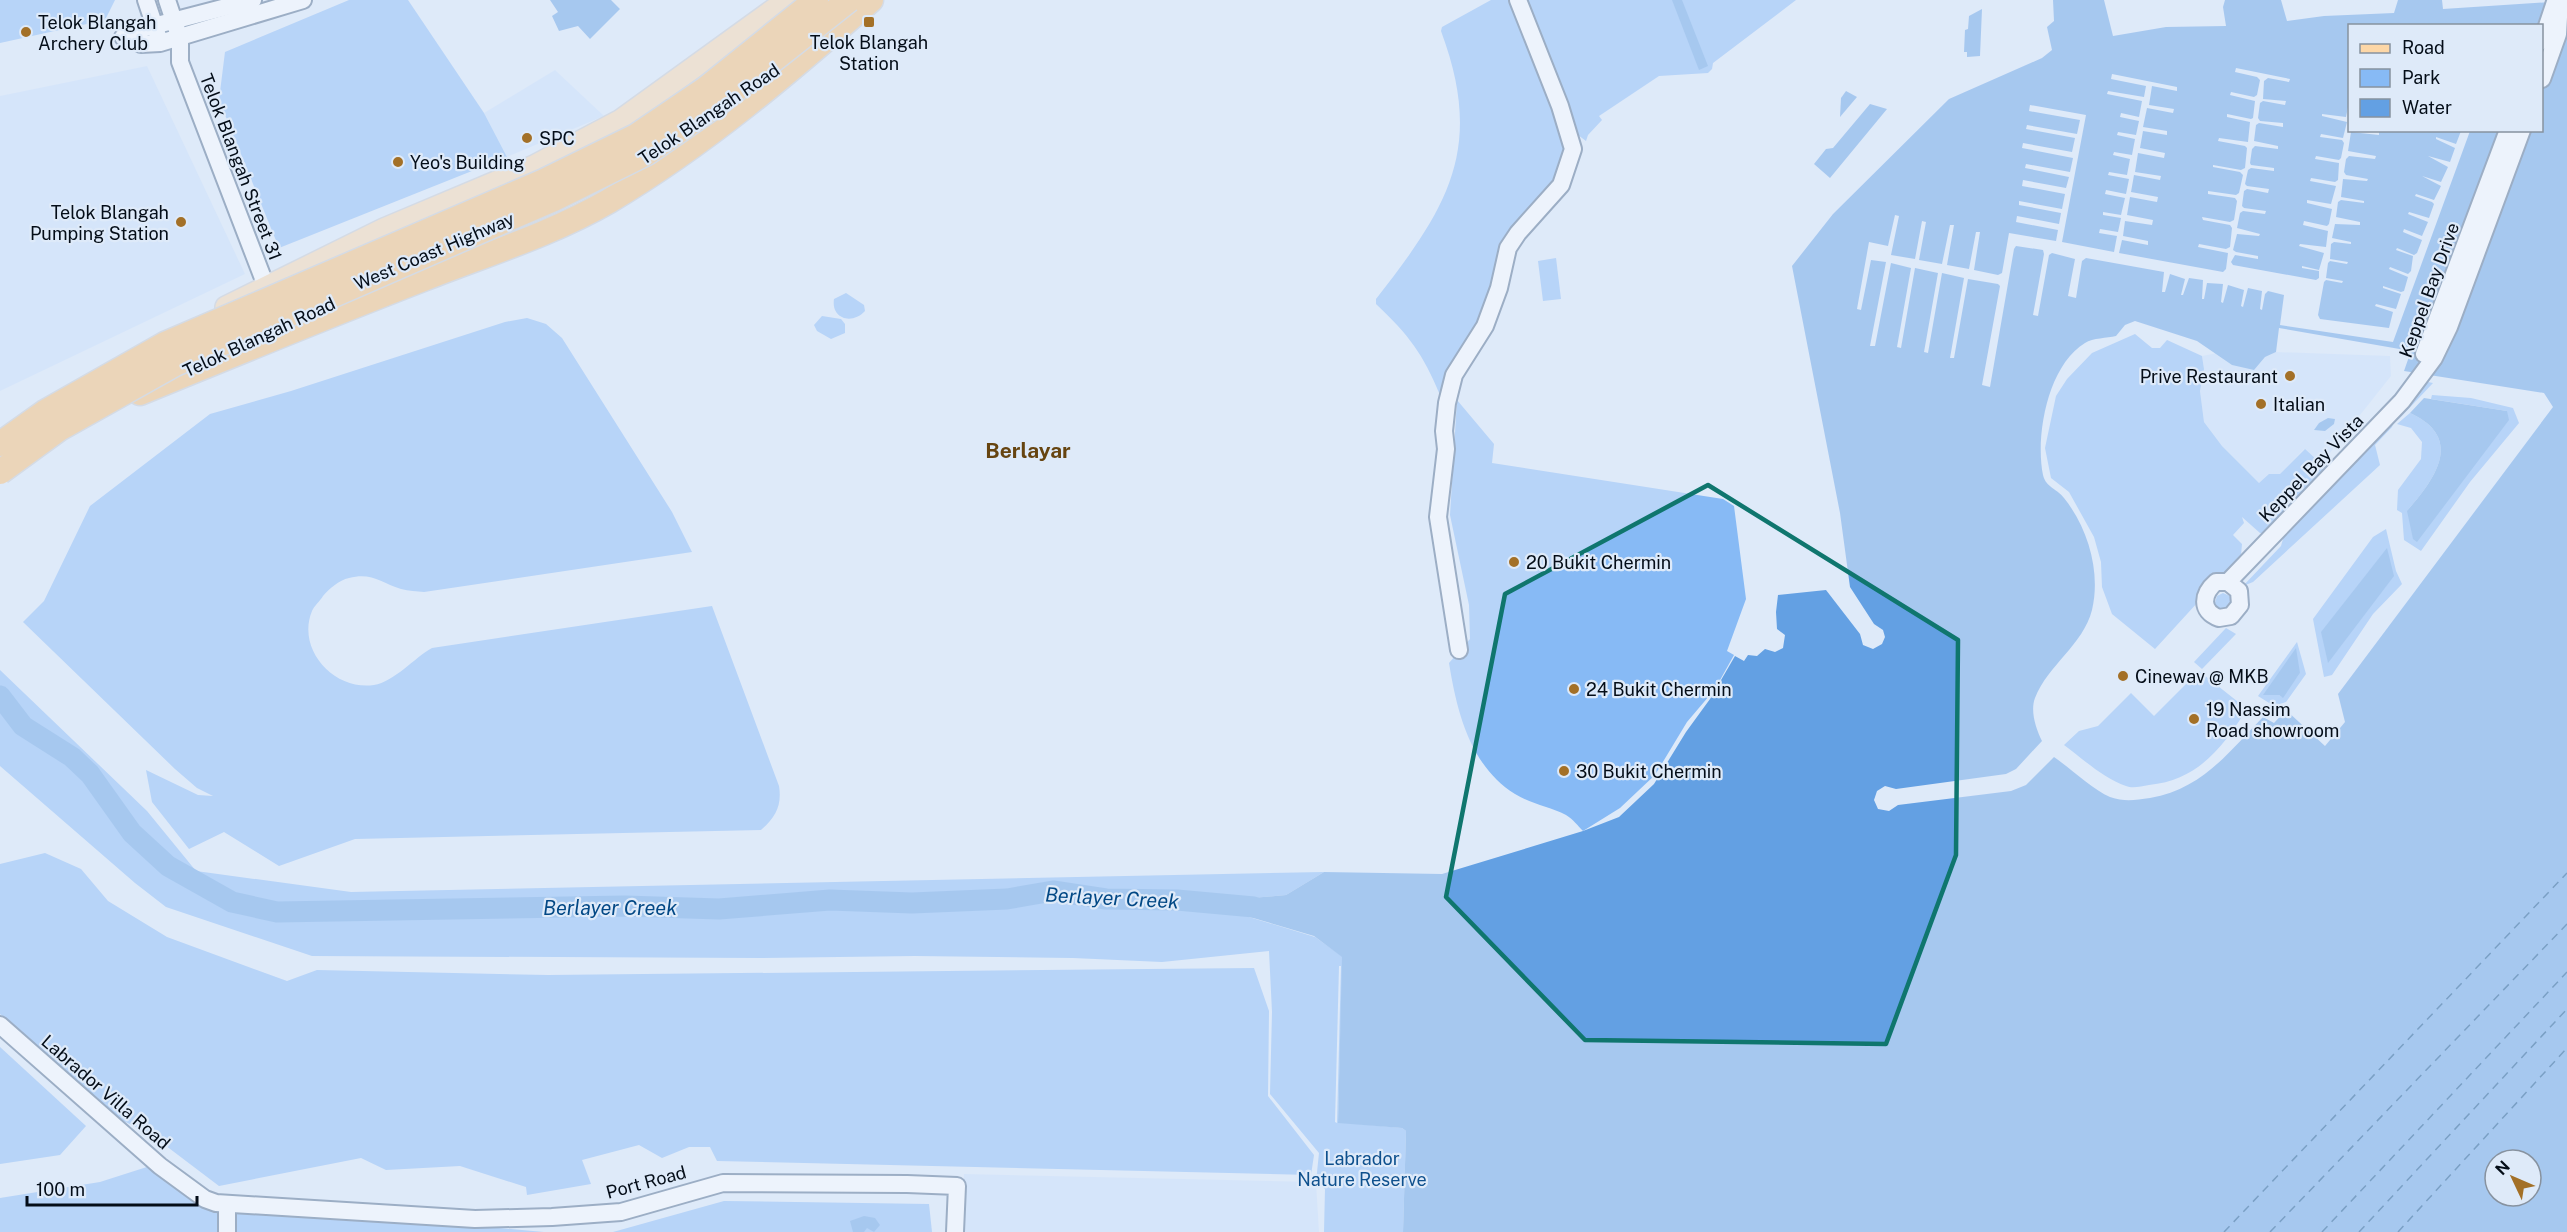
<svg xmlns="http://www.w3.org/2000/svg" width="2567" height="1232" viewBox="0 0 2567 1232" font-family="'Public Sans',sans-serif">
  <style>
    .built { fill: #cbe1fa }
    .green { fill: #87baf5; fill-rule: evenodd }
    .water { fill: #63a0e3; fill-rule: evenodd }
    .pier { fill: #deeaf9 }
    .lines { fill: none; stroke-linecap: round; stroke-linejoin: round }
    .river { stroke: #63a0e3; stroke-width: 21 }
    .ferry { stroke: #024885; stroke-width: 1.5; stroke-dasharray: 8 6; stroke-linecap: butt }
    .minor-casing { stroke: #4c6786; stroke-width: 20 }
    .major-casing { stroke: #c8cacc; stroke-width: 24 }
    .highway-casing { stroke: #c8cacc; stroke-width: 27 }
    .minor { stroke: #fff; stroke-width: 16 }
    .major { stroke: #fdd7a7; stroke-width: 21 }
    .highway { stroke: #fbbd6c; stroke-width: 24 }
    .highway-bridge-casing { stroke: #c8cacc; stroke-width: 27; stroke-linecap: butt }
    .highway-bridge { stroke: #fbbd6c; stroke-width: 24 }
    .marked { fill: none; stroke: #0f766e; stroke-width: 4.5; stroke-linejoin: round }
    .poi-dot { fill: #a37027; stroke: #deeaf9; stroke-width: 2 }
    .labels { text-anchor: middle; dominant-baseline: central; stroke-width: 4.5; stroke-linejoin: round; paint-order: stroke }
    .poi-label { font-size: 18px; fill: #040d18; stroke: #deeaf9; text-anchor: start }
    .street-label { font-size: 18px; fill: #040d18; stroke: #deeaf9 }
    .park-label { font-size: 18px; fill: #0e508d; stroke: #deeaf9 }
    .water-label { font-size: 20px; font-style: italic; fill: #024885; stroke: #deeaf9 }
    .quarter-label { font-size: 21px; font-weight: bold; fill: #664410; stroke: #deeaf9 }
  </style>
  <rect width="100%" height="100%" fill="#deeaf9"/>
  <g class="built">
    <polygon points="147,66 245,274 0,391 0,96"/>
    <polygon points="555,70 604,116 507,157 484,113"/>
    <polygon points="2276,352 2390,356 2391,376 2322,463 2304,449 2280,474 2259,483 2222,446 2204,422 2200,391 2204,369 2202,356 2217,353 2232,365 2265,357"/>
    <polygon points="964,1174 1316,1182 1319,1232 961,1232"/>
  </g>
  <g class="green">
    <polygon points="0,0 115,0 105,20 0,43"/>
    <polygon points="349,0 408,0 484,113 507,157 279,248 219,100 225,52"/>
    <path d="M1491,0H1513L1564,133L1566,153L1560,171L1492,288L1480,324L1449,370L1440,395C1423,354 1409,335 1376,304V299C1448,207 1485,149 1441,31L1442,27Z"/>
    <polygon points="1522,0 1796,0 1713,63 1712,69 1708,73 1659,76 1599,116 1602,120 1588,135 1586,141 1578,135"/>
    <polygon points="1556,258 1561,299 1543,301 1538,261"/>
    <path d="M846,293L864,305L865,311C852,325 831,319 834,299Z"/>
    <polygon points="822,316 841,319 845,324 845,333 831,339 817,331 814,325"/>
    <path d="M527,318L546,324L562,338L672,512L692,552L424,592C417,591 409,591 401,589C381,583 372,572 349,578C339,580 329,589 323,596C320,601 314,606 312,611C296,650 335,691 374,685C394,682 414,658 432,648L712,606L779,786C782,805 776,817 761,830L355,839L279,866L224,832L189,849L152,802L146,770L198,795L213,796L197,788L175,769L23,622L44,601L90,506L210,414L291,391L505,322Z"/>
    <polygon points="2135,334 2152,348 2160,348 2167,340 2202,356 2204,369 2200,391 2204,422 2222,446 2259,483 2269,474 2280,474 2305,449 2325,467 2325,472 2296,500 2293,502 2284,491 2277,499 2287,512 2267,533 2260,533 2242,517 2244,523 2233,535 2242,544 2241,555 2155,649 2112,614 2102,587 2101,562 2094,537 2069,492 2051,478 2045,448 2056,396 2067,379 2092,353"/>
    <polygon points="2428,382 2433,383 2398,420 2409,401"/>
    <path d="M2432,395L2471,398L2513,408L2519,423L2470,482L2421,551L2404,540L2402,513L2397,510L2398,490L2421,459L2422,442L2411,428L2397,424L2410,413C2465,438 2435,479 2407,511L2507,411L2431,399Z"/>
    <path d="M1457,400L1494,444L1492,463L1723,499L1734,506L1746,599L1727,651L1734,655L1715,689L1687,722L1655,775L1620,808L1583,831C1578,826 1573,819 1566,815C1550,807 1531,804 1515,794C1470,766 1457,712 1449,663L1470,639L1469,605L1450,515Z"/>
    <polygon points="2395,418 2392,427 2375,445 2380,465 2253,582 2243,586 2281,546 2285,532"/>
    <polygon points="2386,529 2396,571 2402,584 2373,614 2332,675 2324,677 2313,619 2373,537"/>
    <polygon points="2223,593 2232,597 2234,603 2222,613 2214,606 2217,596"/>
    <polygon points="2226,628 2236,634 2202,669 2194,662"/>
    <path d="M2297,642L2306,674L2286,702L2274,706L2258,696ZM2300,673L2282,697L2279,695H2264Z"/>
    <polygon points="0,670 147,811 196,871 351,892 1324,872 1286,895 1228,900 1226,910 1315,937 1343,957 1338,1122 1402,1128 1406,1131 1403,1232 1324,1232 1325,1189 1316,1182 1319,1153 1270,1094 1272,1012 1269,951 1162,962 1073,958 915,956 761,958 312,956 166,907 135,883 0,766"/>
    <path d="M2199,671L2247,709C2222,748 2198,780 2149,785C2141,786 2133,789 2126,786C2103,778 2083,759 2064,745L2079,731L2098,726L2131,693L2154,716Z"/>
    <polygon points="45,853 81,869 108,901 167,937 287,981 317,970 548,975 1254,968 1269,1011 1268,1096 1314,1155 1311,1175 717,1161 710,1147 689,1147 662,1158 639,1145 582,1160 591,1184 527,1195 526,1187 460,1166 386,1170 361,1158 219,1186 153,1136 112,1115 47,1059 0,1014 0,864"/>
    <polygon points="0,1047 86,1126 60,1155 0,1164"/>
    <polygon points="150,1166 216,1208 411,1220 544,1232 0,1232 0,1198 100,1182"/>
    <polygon points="724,1201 929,1204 932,1232 613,1232"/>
  </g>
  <g class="water">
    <polygon points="550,0 611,0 620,9 590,39 578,26 559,31 552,16 558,12"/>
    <polygon points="1672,0 1682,0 1708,66 1699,70"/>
    <path d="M2053,0H2104L2113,36L2166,27L2226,26L2223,7L2225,0H2281L2287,21L2324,16L2394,13L2398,0H2442L2443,9L2567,1V1232H1403L1406,1131L1402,1128L1338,1123L1342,957L1314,936L1226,910L1228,900L1286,895L1324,872L1442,874L1583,831L1619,817L1654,784L1686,732L1710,699L1735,656L1744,661L1748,655L1757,656L1765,649L1775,652L1783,648L1785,635L1777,629L1776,612L1778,595L1826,590L1860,634L1863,645L1873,649L1882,644L1885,637L1883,630L1874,624L1850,587L1840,513L1792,266L1833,214L1949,99L2042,58L2052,50L2047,27L2054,21ZM2350,26H2542V130H2350ZM2135,321L2197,341L2232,365L2254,370L2265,357L2276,352L2279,328L2411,351L2404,371L2544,393L2553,407L2338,694L2345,722L2325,746L2286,710L2274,723L2263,717C2228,753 2202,789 2150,798C2135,800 2125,802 2110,797C2093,790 2070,768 2054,757L2026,785L2011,791L1898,805L1889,811L1878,809L1874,800L1877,791L1885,786L1896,789L2006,774L2016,769L2042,741C2036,729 2030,711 2035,698C2048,665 2083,645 2092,610C2101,572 2088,528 2064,498C2058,489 2046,488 2043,475C2035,436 2048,365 2085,343C2093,338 2107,338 2116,336L2125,325ZM2495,1160H2531V1196H2495Z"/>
    <polygon points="1982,9 1980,56 1967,57 1967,52 1964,52 1965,30 1968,29 1969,16"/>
    <polygon points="1846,91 1857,97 1840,117 1841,98"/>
    <polygon points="1870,104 1887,109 1830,178 1814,164 1826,149 1833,148"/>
    <path d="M2424,398L2507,411L2509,420L2417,542L2413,539L2407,511C2435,479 2465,438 2410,413Z"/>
    <polygon points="2328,418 2335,419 2334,424 2325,431 2314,430 2319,423"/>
    <polygon points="2387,548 2394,576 2328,663 2321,632"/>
    <polygon points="2296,648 2300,673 2283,698 2279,695 2263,695"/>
    <polygon points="864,1216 875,1218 880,1225 874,1232 867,1228 864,1232 853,1232 850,1221"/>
  </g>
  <g class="pier">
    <polygon points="2236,68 2290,79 2289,82 2268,78 2264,81 2263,99 2286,101 2285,105 2263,101 2260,103 2258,118 2260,121 2283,123 2283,127 2259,123 2256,125 2254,141 2278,146 2278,149 2255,146 2252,149 2250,163 2251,165 2274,168 2274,171 2251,168 2248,170 2245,184 2247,186 2269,189 2268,193 2247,189 2244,191 2242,206 2244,208 2266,211 2265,214 2243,211 2240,213 2237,228 2260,234 2259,236 2237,234 2233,250 2236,252 2258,256 2258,259 2235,255 2231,262 2233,265 2316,280 2319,278 2319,271 2302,268 2302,266 2319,270 2324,253 2299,246 2300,244 2326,247 2328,231 2303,225 2304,221 2327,226 2329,224 2332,209 2307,203 2307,200 2331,204 2336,186 2310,181 2311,178 2335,182 2338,180 2339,163 2315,159 2316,156 2339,160 2341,158 2344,143 2342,140 2320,137 2321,134 2343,138 2347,122 2322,116 2322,114 2346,117 2349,102 2350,130 2367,131 2379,132 2379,135 2351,132 2348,151 2376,156 2375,159 2349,156 2346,159 2344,172 2346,175 2368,179 2367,181 2343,179 2341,197 2364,201 2364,203 2341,200 2338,202 2336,217 2360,222 2360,225 2335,224 2332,238 2351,242 2351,244 2334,242 2331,244 2330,259 2348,262 2347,264 2330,261 2328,263 2326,278 2343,281 2342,283 2326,280 2324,282 2318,315 2320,319 2389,328 2393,312 2375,306 2376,304 2396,309 2401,294 2383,288 2383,286 2401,292 2404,291 2408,277 2389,269 2390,267 2408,274 2411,271 2413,256 2396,250 2397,248 2414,255 2417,253 2422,240 2403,232 2404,229 2422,236 2428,222 2408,214 2409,212 2429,218 2434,204 2432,202 2415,196 2416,194 2434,200 2441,186 2422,176 2441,182 2448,167 2428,156 2450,162 2455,148 2436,139 2436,137 2456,144 2461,131 2470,131 2393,342 2280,325 2284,295 2268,291 2265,294 2262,310 2260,309 2262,291 2248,288 2243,307 2241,306 2244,290 2228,285 2223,303 2221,302 2223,284 2207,283 2204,299 2202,299 2203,280 2189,278 2183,295 2181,295 2185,279 2170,274 2165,292 2162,292 2164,272 2086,258 2082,261 2076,298 2068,296 2075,259 2052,253 2049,255 2038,316 2033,315 2044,254 2043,250 2016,246 2014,249 1990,387 1982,385 2000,286 1998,284 1968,279 1954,358 1950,358 1964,278 1942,273 1928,353 1924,352 1938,273 1915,268 1901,348 1897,347 1911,268 1891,263 1875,346 1870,346 1886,262 1871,260 1861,310 1857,309 1869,242 1888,246 1895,215 1899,216 1891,255 1915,259 1922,221 1926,222 1919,260 1942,264 1950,225 1954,225 1947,265 1969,269 1976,232 1980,232 1974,270 1998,275 2002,273 2009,233 2056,241 2058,230 2016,222 2017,216 2059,224 2061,213 2019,205 2019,201 2062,209 2065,194 2022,186 2023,180 2066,188 2069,177 2025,168 2026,164 2070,172 2073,158 2022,148 2023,143 2072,152 2075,138 2026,129 2027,125 2077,134 2080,120 2029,111 2030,105 2086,115 2062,242 2114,252 2117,236 2099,233 2100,229 2118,232 2121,218 2103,215 2103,212 2121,215 2125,198 2105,194 2106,190 2126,194 2129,179 2108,175 2109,172 2127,175 2130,159 2113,155 2114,152 2132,155 2135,139 2117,135 2118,132 2136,135 2139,121 2120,117 2121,113 2139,117 2142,101 2107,94 2108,91 2144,97 2146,86 2111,79 2112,74 2177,87 2177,91 2152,86 2149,105 2174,109 2173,113 2147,108 2143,127 2167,131 2167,135 2143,131 2140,148 2165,153 2164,158 2138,153 2135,172 2161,176 2160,180 2134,175 2131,192 2158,197 2157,202 2130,197 2127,215 2153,220 2152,225 2125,221 2123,236 2148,241 2148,245 2122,240 2119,253 2223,272 2226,269 2228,253 2198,247 2199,244 2226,249 2230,247 2232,228 2230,225 2203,220 2202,217 2230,222 2234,220 2237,201 2235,198 2208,194 2208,191 2236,195 2239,193 2243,175 2240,172 2213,167 2213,165 2241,170 2245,168 2247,148 2245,146 2218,141 2219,138 2248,142 2250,122 2227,117 2227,114 2251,119 2253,118 2255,101 2230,95 2231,92 2254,97 2257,95 2260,80 2257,77 2235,72"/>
    <polygon points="1339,966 1341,966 1337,1123 1335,1122"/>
  </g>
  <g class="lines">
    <polyline class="river" points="0,696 23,726 72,757 90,774 132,833 168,866 232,902 277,912 625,906 719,909 830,900 912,903 1007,899 1053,891 1106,899 1177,900 1254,907"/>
    <g class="ferry">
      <polyline points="2224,1232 2567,873"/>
      <polyline points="2270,1232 2567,924"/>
      <polyline points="2322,1232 2567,972"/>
      <polyline points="2359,1232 2567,1009"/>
      <polyline points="2398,1232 2567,1048"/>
    </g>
    <g class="minor-casing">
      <g id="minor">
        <polyline points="146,0 158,36"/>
        <polyline points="167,0 180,39 180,62 266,286"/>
        <polyline points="123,37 131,37 141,44 160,43 303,0"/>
        <polyline points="131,37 138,30 253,0"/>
        <polyline points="2542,41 2555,2"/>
        <polyline points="2542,79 2558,34 2560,0"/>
        <polyline points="2424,354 2508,130"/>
        <path d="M2228,582L2239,591L2240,605L2231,616L2219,618C2200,611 2202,594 2216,582H2228L2402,401L2434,358L2449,327L2522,130"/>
        <polyline points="1459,650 1438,517 1446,449 1444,431 1447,403 1454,375 1485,326 1499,288 1508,248 1518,233 1561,185 1573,149 1560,106 1518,0"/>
        <polyline points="0,1025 160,1166 205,1199 216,1203 475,1219 552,1217 621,1212 723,1183 907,1184 957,1186 955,1232"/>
        <polyline points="227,1232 227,1204"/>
      </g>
    </g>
    <g class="major-casing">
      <polyline id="major" points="226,307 384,229 534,166 621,120 787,0"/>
    </g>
    <g class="highway-casing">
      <path id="highway" d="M140,393C235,354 330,315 426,278C487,254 552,234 609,201C705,144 788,73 871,0"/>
    </g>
    <use href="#minor" class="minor"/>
    <use href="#major" class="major"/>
    <use href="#highway" class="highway"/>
    <g class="highway-bridge-casing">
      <g id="highway-bridge">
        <polyline points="0,444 45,412 165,344 544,181 636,136 704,90 816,0"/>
        <polyline points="0,472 59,429 175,364 554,199 647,153 716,105 849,0"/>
      </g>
    </g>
    <use href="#highway-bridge" class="highway-bridge"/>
  </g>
  <path d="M0 0H2567V1232H0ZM1708,485L1958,640L1956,855L1886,1044L1585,1040L1446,897L1505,594Z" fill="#deeaf9" fill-opacity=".55" fill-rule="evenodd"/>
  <path class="marked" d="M1708,485L1958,640L1956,855L1886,1044L1585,1040L1446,897L1505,594Z"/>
  <g class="poi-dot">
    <rect x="863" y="16" width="12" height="12" rx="3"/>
    <circle cx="26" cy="32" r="6"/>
    <circle cx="527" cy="138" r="6"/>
    <circle cx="398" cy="162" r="6"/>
    <circle cx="181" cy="222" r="6"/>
    <circle cx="2290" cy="376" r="6"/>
    <circle cx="2261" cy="404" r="6"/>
    <circle cx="1514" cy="562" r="6"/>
    <circle cx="2123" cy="676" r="6"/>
    <circle cx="1574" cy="689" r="6"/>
    <circle cx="2194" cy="719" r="6"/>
    <circle cx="1564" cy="771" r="6"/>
  </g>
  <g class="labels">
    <g class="poi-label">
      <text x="38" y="22">Telok Blangah<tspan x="38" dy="21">Archery Club</tspan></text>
      <text x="869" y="42" text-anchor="middle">Telok Blangah<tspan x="869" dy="21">Station</tspan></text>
      <text x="539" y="138">SPC</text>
      <text x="410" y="162">Yeo's Building</text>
      <text x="169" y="212" text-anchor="end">Telok Blangah<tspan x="169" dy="21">Pumping Station</tspan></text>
      <text x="2278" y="376" text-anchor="end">Prive Restaurant</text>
      <text x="2273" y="404">Italian</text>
      <text x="1526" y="562">20 Bukit Chermin</text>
      <text x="2135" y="676">Cinewav @ MKB</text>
      <text x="1586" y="689">24 Bukit Chermin</text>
      <text x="2206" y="709">19 Nassim<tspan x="2206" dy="21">Road showroom</tspan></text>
      <text x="1576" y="771">30 Bukit Chermin</text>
    </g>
    <g class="street-label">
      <text transform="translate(709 114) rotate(-34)">Telok Blangah Road</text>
      <text transform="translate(241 167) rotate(69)">Telok Blangah Street 31</text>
      <text transform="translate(434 251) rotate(-23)">West Coast Highway</text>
      <text transform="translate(2429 290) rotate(-70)">Keppel Bay Drive</text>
      <text transform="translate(259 337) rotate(-25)">Telok Blangah Road</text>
      <text transform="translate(2311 468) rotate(-46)">Keppel Bay Vista</text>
      <text transform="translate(106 1092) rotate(41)">Labrador Villa Road</text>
      <text transform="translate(646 1182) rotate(-15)">Port Road</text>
    </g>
    <g class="park-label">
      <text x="1362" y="1158">Labrador<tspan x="1362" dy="21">Nature Reserve</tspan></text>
    </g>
    <g class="water-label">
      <text transform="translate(1112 898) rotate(3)">Berlayer Creek</text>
      <text x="610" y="908">Berlayer Creek</text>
    </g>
    <g class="quarter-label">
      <text x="1028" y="450">Berlayar</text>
    </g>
  </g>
  <rect x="2348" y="24" width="195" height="108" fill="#deeaf9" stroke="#87929f" stroke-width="1.5"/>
  <rect x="2360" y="44" width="30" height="9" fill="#fdd7a7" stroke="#87929f" stroke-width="1.5"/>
  <text x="2402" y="54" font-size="18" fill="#040d18">Road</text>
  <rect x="2360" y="69" width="30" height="18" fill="#87baf5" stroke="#87929f" stroke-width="1.5"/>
  <text x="2402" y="84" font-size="18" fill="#040d18">Park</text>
  <rect x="2360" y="99" width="30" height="18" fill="#63a0e3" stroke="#87929f" stroke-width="1.5"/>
  <text x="2402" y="114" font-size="18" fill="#040d18">Water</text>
  <g transform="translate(2513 1178) rotate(314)"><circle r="28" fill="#deeaf9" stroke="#87929f" stroke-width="1.5"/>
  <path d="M0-4.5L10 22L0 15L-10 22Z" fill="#a37027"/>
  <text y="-9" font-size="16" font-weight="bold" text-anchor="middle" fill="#040d18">N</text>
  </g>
  <path d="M27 1196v9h170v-9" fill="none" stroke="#040d18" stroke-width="3"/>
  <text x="36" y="1196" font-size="18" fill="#040d18" stroke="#deeaf9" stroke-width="4.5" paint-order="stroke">100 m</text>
</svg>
